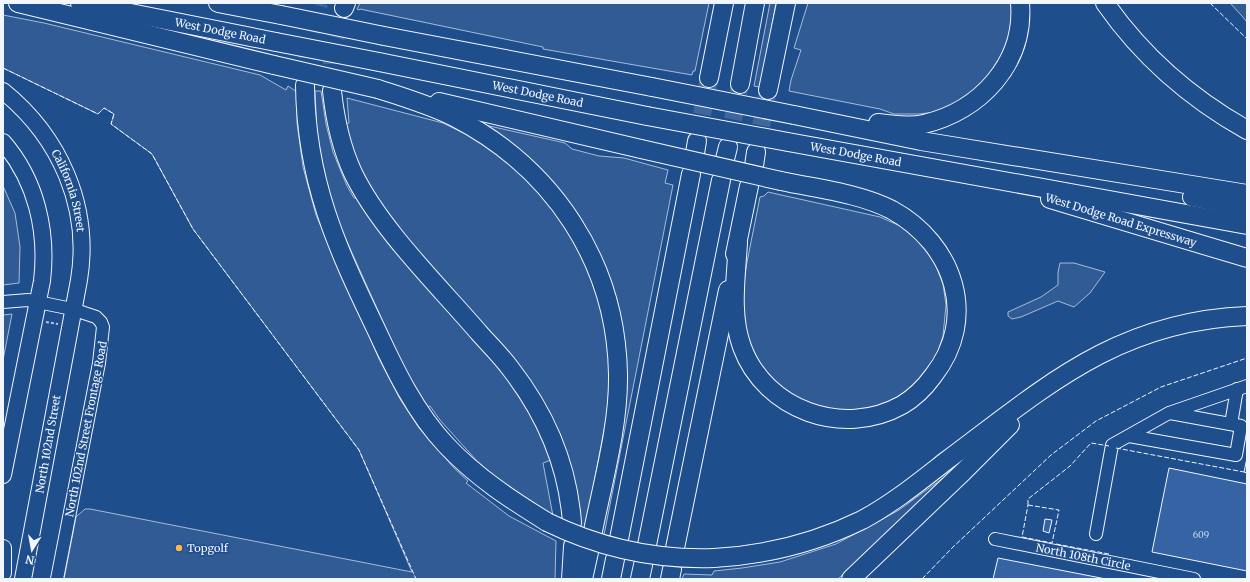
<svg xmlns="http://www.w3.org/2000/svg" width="1250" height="582" viewBox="0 0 1250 582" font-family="Merriweather,serif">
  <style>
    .built { fill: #305b95; stroke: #a8bbd7 }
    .building { fill: #3563a3; stroke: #f2f6ff }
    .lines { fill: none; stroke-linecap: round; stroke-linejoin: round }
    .highway-tunnel { stroke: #3f679d; stroke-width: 18; stroke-dasharray: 18 9; stroke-linecap: butt }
    .minor-casing { stroke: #f2f6ff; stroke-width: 14 }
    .major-casing { stroke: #f2f6ff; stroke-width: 18 }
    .highway-casing { stroke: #f2f6ff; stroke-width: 20 }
    .path { stroke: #b3c4dc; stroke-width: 2; stroke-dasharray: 3 2; stroke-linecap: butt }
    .minor { stroke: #1f4e8c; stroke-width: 12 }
    .major { stroke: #1f4e8c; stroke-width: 16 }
    .highway { stroke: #1f4e8c; stroke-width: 18 }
    .highway-bridge-casing { stroke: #f2f6ff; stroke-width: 20; stroke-linecap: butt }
    .highway-bridge { stroke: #1f4e8c; stroke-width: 18 }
    .fence { stroke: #f2f6ff; stroke-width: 1; stroke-dasharray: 5 2; stroke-linecap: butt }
    .poi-dot { fill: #ffb74d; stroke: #1f4e8c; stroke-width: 1.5 }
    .labels { text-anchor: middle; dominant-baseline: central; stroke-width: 3; stroke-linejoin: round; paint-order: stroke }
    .number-label { font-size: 9px; fill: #c3d1e8 }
    .street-label { font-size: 11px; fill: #f2f6ff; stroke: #1f4e8c }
    .poi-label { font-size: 11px; fill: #f2f6ff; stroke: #1f4e8c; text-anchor: start }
  </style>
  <rect width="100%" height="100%" fill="#1f4e8c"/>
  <g class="built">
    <polygon points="360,3 709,3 695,71 693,71 692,75 543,49 543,47 360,9 359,10 357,9"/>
    <polygon points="770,3 776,3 762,80 759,87 754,86"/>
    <polygon points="808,3 1013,3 1010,45 985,85 943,111 919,114 894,114 880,109 789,91 791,80 801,50 794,48"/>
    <polygon points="1230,3 1247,3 1247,22 1242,16"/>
    <polygon points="3,15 44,23 260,75 286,90 288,86 297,92 297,123 303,167 316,215 379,359 400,399 419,428 454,468 468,481 466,483 509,516 556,541 555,579 64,579 76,517 85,509 90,509 412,572 359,450 193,229 152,154 111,124 114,114 104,108 98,114 3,68"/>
    <polygon points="315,91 321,91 326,124 333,152 347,186 354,198 356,198 488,353 515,387 534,420 551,460 543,463 553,516 520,496 516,491 509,486 505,485 477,461 440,420 430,406 427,407 403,366 339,224 328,190 317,135"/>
    <polygon points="347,98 443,123 482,142 525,177 558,216 580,250 599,301 608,340 609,368 608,409 585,530 578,526 566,455 380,210 340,125 349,123"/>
    <polygon points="485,125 565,143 572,149 599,156 624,158 668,170 665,183 673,185 604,535 597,533 618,423 600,259"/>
    <polygon points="3,186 15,213 20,247 19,283 3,285 3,294"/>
    <polygon points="768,192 880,217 900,226 922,244 934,261 943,284 946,305 943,336 937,354 925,374 913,386 895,399 879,408 835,413 798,402 764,375 745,340 741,303 747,262 760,197 764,196"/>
    <polygon points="1060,263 1074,263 1105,272 1090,293 1074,307 1058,301 1021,317 1012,319 1008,316 1008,312 1041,297 1058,285 1058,272"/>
    <polygon points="12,314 3,360 3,315"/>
    <polygon points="954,470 896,527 838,579 682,579 684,574 712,575 714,571 742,568 780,562 836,544 899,510"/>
  </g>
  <g class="building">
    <polygon points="1247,458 1247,473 1244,472"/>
    <polygon points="1169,468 1247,484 1247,571 1152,552"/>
    <polygon points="1045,519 1052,520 1049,533 1043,531"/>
    <polygon points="998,558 1106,579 993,579"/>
  </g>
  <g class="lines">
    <g class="highway-tunnel">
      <polyline points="305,85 308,42 319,3"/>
      <polyline points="332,91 332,51 344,8"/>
      <polyline points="697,141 709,78"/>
      <polyline points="728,146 740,84"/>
      <polyline points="756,152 768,90"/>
    </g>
    <g class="minor-casing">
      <g id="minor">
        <polyline points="3,302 28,300 72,309 96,317 101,322 103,327 99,363 57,579"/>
        <polyline points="1231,424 1237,389"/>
        <polyline points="1129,436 1236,455 1241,426 1170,413"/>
        <polyline points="1096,534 1112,445 1169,413 1247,386"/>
        <path id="s1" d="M995,539L1194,579"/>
      </g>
    </g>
    <g class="major-casing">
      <g id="major">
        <path id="s2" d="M3,91C60,137 91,207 79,280L23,579"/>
        <path d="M3,142C36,180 48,231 42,281L3,475"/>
        <polyline points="3,548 3,573"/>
      </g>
    </g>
    <g class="highway-casing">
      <g id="highway">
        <polyline points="18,3 274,65"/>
        <path id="s3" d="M80,3L276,42"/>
        <polyline points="218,3 281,15"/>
        <path d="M1105,3C1142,56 1190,98 1247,130"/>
        <polyline points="344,8 346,3"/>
        <polyline points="384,36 652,87"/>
        <path id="s4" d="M379,62L647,116"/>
        <polyline points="709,78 724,3"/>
        <polyline points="740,84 755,3"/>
        <path d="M305,85C306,180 336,246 376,329C395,370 415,412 446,445C476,477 510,499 547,522"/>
        <path d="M378,89C403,97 430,105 454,117C553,168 616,262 618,374C619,425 603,481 593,531"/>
        <polyline points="768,90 786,3"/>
        <path d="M332,91C335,119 341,147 353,173C380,229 439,286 480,334C490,345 501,356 510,368C545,413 568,466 572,523"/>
        <polyline points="439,102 641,149"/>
        <polyline points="794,115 921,141 1247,194"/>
        <path d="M878,123C892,125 910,127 924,124C980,111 1025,63 1020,3"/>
        <path id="s5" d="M788,142L1247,225"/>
        <polyline points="695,153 697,141"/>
        <polyline points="725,159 728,147"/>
        <polyline points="754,166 756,152"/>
        <polyline points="1192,197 1247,208"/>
        <polyline points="1050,199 1247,258"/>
        <path d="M738,243C736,277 730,314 742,347C765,410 843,438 902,405C914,398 925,387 933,376C979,318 954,244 892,210C859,193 818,189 781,181"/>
        <polyline points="735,254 749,186"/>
        <polyline points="619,539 691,174"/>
        <polyline points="647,545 721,180"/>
        <polyline points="675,548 728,290"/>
        <path d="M714,558C766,555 815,543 862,520C892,504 919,482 946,461C1045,387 1117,321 1247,316"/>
        <polyline points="571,579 573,546"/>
        <polyline points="583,579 589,552"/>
        <polyline points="611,579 615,559"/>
        <polyline points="640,579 643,565"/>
        <polyline points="670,579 672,569"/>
        <polyline points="851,579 963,472 1010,425"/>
      </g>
    </g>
    <polyline class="path" points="46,322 58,324"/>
    <use href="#minor" class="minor"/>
    <use href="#major" class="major"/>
    <use href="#highway" class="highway"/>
    <g class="highway-bridge-casing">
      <g id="highway-bridge">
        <polyline points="281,15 384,36"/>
        <polyline points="276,42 379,62"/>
        <polyline points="274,65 378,89"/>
        <polyline points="652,87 794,115"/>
        <polyline points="647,116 788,142"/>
        <polyline points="641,149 781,181"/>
        <path d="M547,522C600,548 655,560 714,558"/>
      </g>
    </g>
    <use href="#highway-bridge" class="highway-bridge"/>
    <g class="fence">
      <polyline points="1210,3 1247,39"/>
      <polyline points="3,68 98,114 104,108 114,114 111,124 152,154 193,229 359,450 416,579"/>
      <polyline points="1116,448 1244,472"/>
      <polyline points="1028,505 1028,499 1070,466 1091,443 1109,446"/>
      <polygon points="1028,505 1059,510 1052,543 1022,537"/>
      <polyline points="1056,544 1109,554"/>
      <polyline points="922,579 952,548 1051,455 1096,421 1161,387 1247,358"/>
    </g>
  </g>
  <circle class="poi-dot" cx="179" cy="548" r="4"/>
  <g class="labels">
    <g class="number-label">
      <text x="1201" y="534">609</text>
    </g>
    <g class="street-label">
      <text stroke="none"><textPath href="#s3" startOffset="143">West Dodge Road</textPath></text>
      <text stroke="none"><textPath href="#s4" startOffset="162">West Dodge Road</textPath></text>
      <text stroke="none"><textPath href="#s5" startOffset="69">West Dodge Road</textPath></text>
      <text stroke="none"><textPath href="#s2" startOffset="122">California Street</textPath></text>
      <text transform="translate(1121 220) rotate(17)">West Dodge Road Expressway</text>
      <text transform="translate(86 429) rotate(-79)">North 102nd Street Frontage Road</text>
      <text transform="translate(48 444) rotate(-80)">North 102nd Street</text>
      <text stroke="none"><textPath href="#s1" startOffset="90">North 108th Circle</textPath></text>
    </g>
    <g class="poi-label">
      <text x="187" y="548">Topgolf</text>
    </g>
  </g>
  <rect width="1250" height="582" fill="none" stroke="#f2f6ff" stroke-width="8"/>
  <g transform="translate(32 550) rotate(191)" stroke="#1f4e8c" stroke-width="3" paint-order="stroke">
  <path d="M0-3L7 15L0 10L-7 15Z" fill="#f2f6ff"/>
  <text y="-6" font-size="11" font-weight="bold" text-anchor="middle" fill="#f2f6ff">N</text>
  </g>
</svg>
